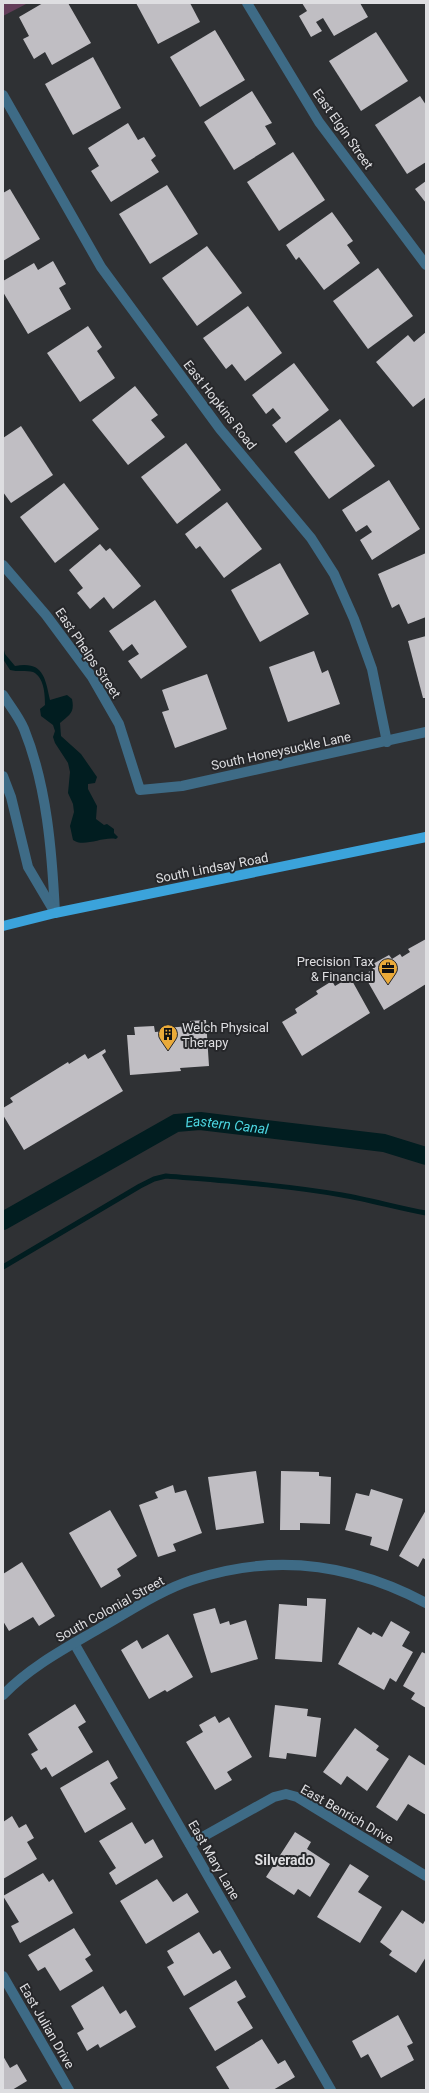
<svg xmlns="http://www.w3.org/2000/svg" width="429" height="2093" viewBox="0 0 429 2093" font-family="Roboto,sans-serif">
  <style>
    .green { fill: #633d59 }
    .water { fill: #011d20 }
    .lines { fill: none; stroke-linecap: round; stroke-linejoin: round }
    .stream { stroke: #011d20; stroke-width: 5 }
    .canal { stroke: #011d20; stroke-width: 18 }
    .building { fill: #c0bec3 }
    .minor { stroke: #3e6b86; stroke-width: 10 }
    .major { stroke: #3ba3db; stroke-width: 10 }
    .labels { text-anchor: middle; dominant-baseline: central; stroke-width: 4; stroke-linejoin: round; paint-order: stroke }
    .street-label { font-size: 13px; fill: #dedee1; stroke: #26272a }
    .poi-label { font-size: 13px; fill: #dedee1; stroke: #26272a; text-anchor: end }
    .water-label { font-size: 14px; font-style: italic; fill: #4cd5e0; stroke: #26272a }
    .neighbourhood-label { font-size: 14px; font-weight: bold; fill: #dedee1; stroke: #26272a }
  </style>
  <rect width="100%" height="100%" fill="#2f3134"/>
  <polygon class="green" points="3,3 28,3 3,16"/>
  <path class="water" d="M3,646L5,654L15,666C43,661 45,677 50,700L67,695L72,699C75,713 69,715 60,723L61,736L81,754L97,777L95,783L88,784V789L97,806L96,819L104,825L107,824L114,829V833L118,837L116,839C103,836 84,848 73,840L70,826L74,812L73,804L68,793L70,772L68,763L55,743L53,737L55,731L53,725L41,716L40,709L45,705C45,694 44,677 33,672C27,670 17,672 10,670L3,659Z"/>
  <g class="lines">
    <path class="stream" d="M3,1267L140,1186L154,1179L166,1176C225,1181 284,1185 342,1195C371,1200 398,1208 426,1213"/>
    <path class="canal" id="s1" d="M3,1221L176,1123L200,1121L384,1143L426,1156"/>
  </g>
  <g class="building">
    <polygon points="43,3 68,3 91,43 52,65 45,52 34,59 23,39 29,36 19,17"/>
    <polygon points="136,3 190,3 200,22 158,44"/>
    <polygon points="302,3 360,3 368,17 334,36 323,18 316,22 322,31 311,37 299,16 307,11"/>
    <polygon points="215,30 245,80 200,107 170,57"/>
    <polygon points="376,32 408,81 361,111 329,61"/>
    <polygon points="93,57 121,108 73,135 45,84"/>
    <polygon points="252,91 272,123 265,126 276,144 234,170 204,122"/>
    <polygon points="420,96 426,105 426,162 407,174 375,125"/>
    <polygon points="128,123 138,140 144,137 156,156 151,160 159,172 111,202 91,171 99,166 88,148"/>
    <polygon points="293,152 325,200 279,231 247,182"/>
    <polygon points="426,181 426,203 415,189"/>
    <polygon points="167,185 198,234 150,264 119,214"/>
    <polygon points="10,189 40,239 3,261 3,193"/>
    <polygon points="332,212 353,241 347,245 360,263 324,290 299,257 296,260 286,245"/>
    <polygon points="207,246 242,293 197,326 162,278"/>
    <polygon points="53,261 66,284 59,288 71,309 28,334 3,292 3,281 34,263 38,270"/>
    <polygon points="378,268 413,316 368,349 333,301"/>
    <polygon points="248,306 282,353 245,381 232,364 226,369 203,338"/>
    <polygon points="88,326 102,347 97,351 115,378 80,402 47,353"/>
    <polygon points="426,332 426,397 413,407 376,362 408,335 414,342"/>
    <polygon points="294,363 329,410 286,443 272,425 281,418 273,408 266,414 252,395"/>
    <polygon points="135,386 158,415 151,420 165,437 128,465 92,420"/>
    <polygon points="340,419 375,466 329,499 294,452"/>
    <polygon points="21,426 53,475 11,503 3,492 3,438"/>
    <polygon points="186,443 221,490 177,524 141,477"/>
    <polygon points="389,480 420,529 372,560 360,540 372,532 367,525 356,532 342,510"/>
    <polygon points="64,483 99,529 55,563 20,517"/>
    <polygon points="227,502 262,549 224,578 200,546 196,549 185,534"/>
    <polygon points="100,544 106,551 110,548 141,586 113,609 104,597 90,609 77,593 83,588 69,570"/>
    <polygon points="426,553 426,617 408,624 399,604 392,608 378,574"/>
    <polygon points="280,563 309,614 260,642 231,590"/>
    <polygon points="155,600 187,647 141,679 128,661 139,654 132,644 123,651 109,631"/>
    <polygon points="426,636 426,698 423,698 408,641"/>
    <polygon points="314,651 322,673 328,670 340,704 288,722 269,667"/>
    <polygon points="207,674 227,729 175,748 162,712 169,710 162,690"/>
    <polygon points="426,939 426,984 384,1010 364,975 373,969 371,965 389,955 392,959 400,954 402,957 410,952 408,949"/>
    <polygon points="350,977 370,1013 302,1056 282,1022 297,1013 295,1009 318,994 316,991 332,981 335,986"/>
    <polygon points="206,1020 209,1066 180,1068 181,1071 130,1075 127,1035 135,1035 134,1027 154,1026 155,1032 166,1031 166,1028 190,1026 190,1021"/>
    <polygon points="105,1049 106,1052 102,1055 123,1091 24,1150 3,1115 3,1108 13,1102 10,1098 68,1062 69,1064 85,1054 88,1059"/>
    <polygon points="256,1471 264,1523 216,1530 208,1477"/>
    <polygon points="281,1471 319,1472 319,1476 331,1477 330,1524 300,1523 300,1530 280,1530"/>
    <polygon points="173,1485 175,1493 186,1490 202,1533 173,1544 176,1551 158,1557 139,1505 158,1498 155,1492"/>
    <polygon points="371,1489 403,1499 388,1551 370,1545 372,1537 345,1530 356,1493 369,1496"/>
    <polygon points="110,1510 137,1556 117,1569 121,1576 101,1588 69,1533"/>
    <polygon points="426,1510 426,1560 423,1558 418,1567 399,1556"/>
    <polygon points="22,1562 55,1616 39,1626 33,1617 9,1631 3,1621 3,1574"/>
    <polygon points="307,1598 326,1599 322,1662 275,1659 279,1604 307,1606"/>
    <polygon points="215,1608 220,1624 229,1621 230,1625 246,1620 258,1659 211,1673 193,1614"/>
    <polygon points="391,1621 410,1632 402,1646 413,1652 396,1682 390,1678 384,1690 338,1664 358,1627 371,1635 373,1632 382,1637"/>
    <polygon points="168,1634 193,1677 167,1692 165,1690 149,1699 121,1650 137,1640 142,1649"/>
    <polygon points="422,1652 426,1654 426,1708 411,1699 415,1693 403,1686"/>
    <polygon points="75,1704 86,1722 78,1727 93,1752 52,1777 46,1767 41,1770 31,1754 38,1750 28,1734"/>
    <polygon points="275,1705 308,1709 307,1716 321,1718 316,1757 287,1753 286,1759 269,1757"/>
    <polygon points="215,1716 219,1723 229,1717 252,1757 227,1772 232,1780 215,1790 186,1742 203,1732 199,1725"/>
    <polygon points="355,1728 379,1746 376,1750 389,1759 367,1791 347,1776 341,1785 323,1772"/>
    <polygon points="409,1755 426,1766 426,1815 408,1804 397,1821 376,1807"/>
    <polygon points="108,1760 118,1778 110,1783 126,1809 85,1833 60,1788"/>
    <polygon points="12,1816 19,1828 26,1824 34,1838 27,1842 37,1859 3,1879 3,1822"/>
    <polygon points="132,1822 145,1844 153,1839 163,1857 116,1885 109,1873 116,1868 99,1841"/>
    <polygon points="295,1832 311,1842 307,1849 330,1864 310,1897 298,1889 294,1895 266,1877"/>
    <polygon points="350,1864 369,1876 358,1892 382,1907 360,1943 317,1917"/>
    <polygon points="43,1873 49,1882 53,1879 73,1913 20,1943 11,1926 19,1922 3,1896"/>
    <polygon points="157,1879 173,1902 187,1893 199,1912 146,1944 120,1901"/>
    <polygon points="402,1910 423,1924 426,1919 426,1957 416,1973 389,1955 392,1951 380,1942"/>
    <polygon points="74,1928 91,1955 85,1959 93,1971 60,1991 45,1967 38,1971 28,1955"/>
    <polygon points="199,1932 213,1954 220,1950 231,1968 184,1996 167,1967 174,1963 167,1951"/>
    <polygon points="236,1980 246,1997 237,2002 253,2028 215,2051 189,2008"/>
    <polygon points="103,1986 120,2014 126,2010 136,2027 100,2048 98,2044 87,2051 77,2033 84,2029 71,2006"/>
    <polygon points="398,2015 413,2043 407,2046 414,2060 381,2078 368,2054 361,2058 352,2041"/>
    <polygon points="262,2039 278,2064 285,2060 295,2077 273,2090 230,2090 216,2067"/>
    <polygon points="3,2056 10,2068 17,2064 27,2081 12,2090 3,2090"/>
  </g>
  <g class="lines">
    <g class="minor">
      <polyline points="247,3 319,122 426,265"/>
      <polyline points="3,95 101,267 220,429 311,538 334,574 354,619 372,669 387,742"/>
      <polyline points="3,565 46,615 92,677 119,724 140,790 182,786 426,732"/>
      <path d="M3,695C10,706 19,717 24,729C47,786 52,852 55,913"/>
      <polyline points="3,776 11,797 28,867 54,911"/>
      <polyline points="74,1643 331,2090"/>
      <path d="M3,1695C31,1666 66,1648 100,1628C130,1611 159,1591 192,1580C273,1553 351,1563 426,1603"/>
      <polyline points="190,1844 274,1797 286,1794 297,1797 426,1876"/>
      <polyline points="3,1976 69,2090"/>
    </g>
    <polyline class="major" points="3,926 55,913 426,837"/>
  </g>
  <defs>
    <g id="office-pin" transform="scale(1)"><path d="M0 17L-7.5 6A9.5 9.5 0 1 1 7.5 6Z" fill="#eaaa39" stroke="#26272a"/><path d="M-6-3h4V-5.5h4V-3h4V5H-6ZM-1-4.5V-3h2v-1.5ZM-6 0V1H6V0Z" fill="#111"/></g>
    <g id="building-pin" transform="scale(1)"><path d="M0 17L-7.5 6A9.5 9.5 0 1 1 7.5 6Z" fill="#eaaa39" stroke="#26272a"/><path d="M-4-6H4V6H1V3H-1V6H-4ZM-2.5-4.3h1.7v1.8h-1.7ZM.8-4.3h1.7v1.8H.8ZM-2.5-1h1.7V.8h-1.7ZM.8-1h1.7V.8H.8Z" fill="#111"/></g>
  </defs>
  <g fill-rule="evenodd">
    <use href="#office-pin" x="388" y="968"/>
    <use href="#building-pin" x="168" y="1034"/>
  </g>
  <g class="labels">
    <g class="street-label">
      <text transform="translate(343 129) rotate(55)">East Elgin Street</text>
      <text transform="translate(220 405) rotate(52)">East Hopkins Road</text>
      <text transform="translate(88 653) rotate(56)">East Phelps Street</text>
      <text transform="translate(281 751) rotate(-12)">South Honeysuckle Lane</text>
      <text transform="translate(212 868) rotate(-11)">South Lindsay Road</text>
      <text transform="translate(110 1609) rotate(-29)">South Colonial Street</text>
      <text transform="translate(347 1814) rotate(30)">East Benrich Drive</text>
      <text transform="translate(214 1860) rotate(60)">East Mary Lane</text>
      <text transform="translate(47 2026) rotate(60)">East Julian Drive</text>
    </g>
    <g class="poi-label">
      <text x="374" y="961">Precision Tax<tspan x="374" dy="15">&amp; Financial</tspan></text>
      <text x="182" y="1027" text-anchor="start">Welch Physical<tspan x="182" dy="15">Therapy</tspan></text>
    </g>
    <g class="water-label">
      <text stroke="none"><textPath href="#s1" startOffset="250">Eastern Canal</textPath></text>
    </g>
    <g class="neighbourhood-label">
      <text x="284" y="1860">Silverado</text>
    </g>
  </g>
  <rect width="429" height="2093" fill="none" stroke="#dedee1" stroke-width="8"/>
</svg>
